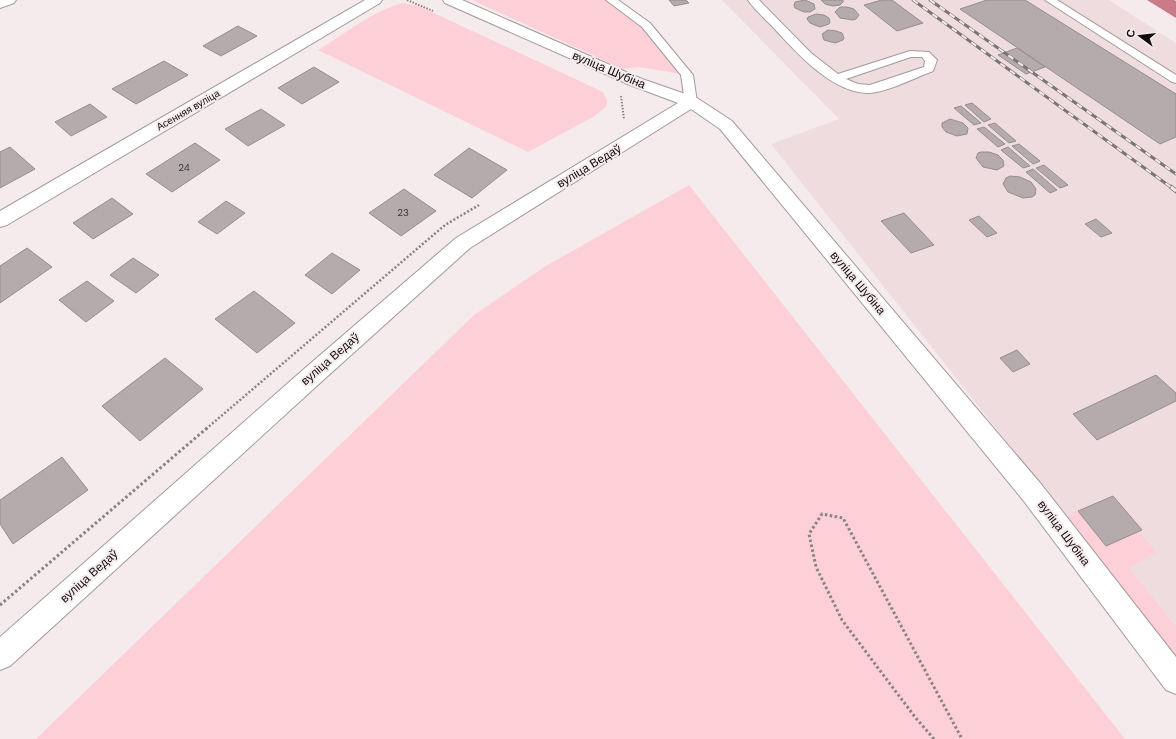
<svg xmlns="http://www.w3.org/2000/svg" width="1176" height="739" viewBox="0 0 1176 739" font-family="'DM Sans',sans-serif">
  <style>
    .built { fill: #efdcdf }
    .green { fill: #fdcfd6 }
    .water { fill: #c97b8a }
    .building { fill: #b5abad; stroke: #968d8e }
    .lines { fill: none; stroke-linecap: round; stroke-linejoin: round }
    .lane-casing { stroke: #a3999b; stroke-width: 2 }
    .street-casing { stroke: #a3999b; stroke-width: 2 }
    .path-far2 { stroke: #8a8384; stroke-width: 2; stroke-dasharray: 1.5 1.5; stroke-linecap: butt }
    .path-far1 { stroke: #8a8384; stroke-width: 2.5; stroke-dasharray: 2 2; stroke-linecap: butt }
    .path { stroke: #8a8384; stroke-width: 3; stroke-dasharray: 2.5 2.5; stroke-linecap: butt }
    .lane { fill: #fff; fill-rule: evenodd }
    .street { fill: #fff; fill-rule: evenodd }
    .rail-far1-casing { stroke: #7a7475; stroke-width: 3 }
    .rail-casing { stroke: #7a7475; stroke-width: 4.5 }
    .rail-far1 { stroke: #f5ebec; stroke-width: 2; stroke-dasharray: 6; stroke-linecap: butt }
    .rail { stroke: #f5ebec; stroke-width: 3; stroke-dasharray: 8; stroke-linecap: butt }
    .labels { text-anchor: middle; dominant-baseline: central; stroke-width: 4; stroke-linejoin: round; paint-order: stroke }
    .far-street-label { font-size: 10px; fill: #110d0e; stroke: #f5ebec }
    .number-label { font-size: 10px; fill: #3a3436 }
    .street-label { font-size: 12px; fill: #110d0e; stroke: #f5ebec }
  </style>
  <rect width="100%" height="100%" fill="#f5ebec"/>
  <polygon class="built" points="722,0 1109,0 1176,43 1176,656 771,144 839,119"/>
  <g class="green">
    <polygon points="472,0 611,0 646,25 687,75 639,67 623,69"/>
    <path d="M403,3L419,6L603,92L607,100L606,107L593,117L528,152L318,50C345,34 372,11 403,3Z"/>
    <polygon points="689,185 1125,739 36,739 474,315 546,266"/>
    <polygon points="1078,511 1138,531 1156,552 1129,568 1176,627 1176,657 1066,517"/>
  </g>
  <polygon class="water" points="1147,0 1174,0 1176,1 1176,18"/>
  <g class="building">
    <polygon points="669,0 686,0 689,3 674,6"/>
    <polygon points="805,0 814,4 815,9 810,12 804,12 795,8 794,6 795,2"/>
    <polygon points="821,0 843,0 843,2 840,5 833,6 825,4"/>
    <polygon points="882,0 892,0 923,23 897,31 864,5"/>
    <polygon points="987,0 1025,0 1176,94 1176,137 1160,144 960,9"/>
    <polygon points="840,7 847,7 854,9 859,15 856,19 853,20 840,18 835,12"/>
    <polygon points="816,14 824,15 829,18 830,22 829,24 820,27 810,23 807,19 808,17"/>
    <polygon points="238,26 257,36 221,56 203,46"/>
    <polygon points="828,30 836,31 842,33 844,38 843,40 835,43 824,40 822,34"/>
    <polygon points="1017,48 1045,67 1026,74 998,55"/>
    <polygon points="164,61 188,75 136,104 112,89"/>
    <polygon points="314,67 339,82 302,104 278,88"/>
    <polygon points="972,103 991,119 984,122 965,105"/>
    <polygon points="90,104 107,117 71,136 55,122"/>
    <polygon points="961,106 981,123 974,125 954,108"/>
    <polygon points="261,109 285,125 248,146 225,129"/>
    <polygon points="950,119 963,123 968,128 967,134 957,136 946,132 942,127 942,123"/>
    <polygon points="995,123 1016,141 1009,143 988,125"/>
    <polygon points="984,127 1005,144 998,147 977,129"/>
    <polygon points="195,143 220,160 172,192 146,174"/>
    <polygon points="1019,144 1040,161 1033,164 1012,146"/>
    <polygon points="10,147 35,169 0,188 0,152"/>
    <polygon points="1008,147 1030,166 1023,168 1001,150"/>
    <polygon points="469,148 507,170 472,198 434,175"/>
    <polygon points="981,152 989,152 998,155 1003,160 1004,166 997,170 983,167 976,158 978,153"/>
    <polygon points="1044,165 1068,185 1060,188 1036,168"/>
    <polygon points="1033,169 1057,190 1050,193 1026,172"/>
    <polygon points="1010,176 1020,177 1031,182 1036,189 1035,195 1032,197 1023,198 1008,192 1003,184 1006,178"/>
    <polygon points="404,189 436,211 401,236 369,213"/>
    <polygon points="112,198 133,214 93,239 73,223"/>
    <polygon points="226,201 245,213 217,234 198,222"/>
    <polygon points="904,213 934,245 911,253 881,221"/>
    <polygon points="979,216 997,233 987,237 969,220"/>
    <polygon points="1096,219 1112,233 1101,237 1085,224"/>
    <polygon points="27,248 52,267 0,303 0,266"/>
    <polygon points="332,253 360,270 332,294 305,275"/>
    <polygon points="133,258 159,275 136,293 110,275"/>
    <polygon points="87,281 114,301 86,322 59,300"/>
    <polygon points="254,291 295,323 257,353 215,319"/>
    <polygon points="1017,350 1030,364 1013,372 1000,358"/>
    <polygon points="165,358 203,389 140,441 102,406"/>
    <polygon points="1156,375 1176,393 1176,401 1097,440 1073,414"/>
    <polygon points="62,457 88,490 13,544 0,524 0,500"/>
    <polygon points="1113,496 1142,530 1106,546 1078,511"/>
  </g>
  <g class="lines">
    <g class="lane-casing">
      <g id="lane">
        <polygon points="606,0 618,0 650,23 693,75 697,102 695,105 687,105 685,102 681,75 642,27"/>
        <path d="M748,0H759L811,53L838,74L910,51L929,52L937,60L933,71C914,78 888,92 869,93C832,94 794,50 771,25C763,17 754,9 748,0ZM911,57H922L925,61L924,67L870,85L858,84L846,79Z"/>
        <polygon points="1045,0 1057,0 1176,75 1176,83 1172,82"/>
      </g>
    </g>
    <g class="street-casing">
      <g id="street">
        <polygon points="0,0 16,0 14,3 0,8"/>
        <polygon points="365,0 382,0 380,3 7,225 0,227 0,211"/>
        <polygon points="443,0 462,0 642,79 697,98 732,121 1041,484 1176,657 1176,694 1166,690 1023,500 720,129 691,109 470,248 320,383 10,666 0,670 0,637 304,369 456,238 678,103 630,85 445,3"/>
      </g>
    </g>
    <g class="path-far2">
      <polyline points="407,0 433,11"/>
      <polyline points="621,96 624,119"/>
    </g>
    <polyline class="path-far1" points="206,429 445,225 479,205"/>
    <g class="path">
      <polyline points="0,605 207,428"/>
      <polyline points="934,739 915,717 842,620 816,567 809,534 822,514 843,518 962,739"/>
    </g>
    <use href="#lane" class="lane"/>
    <use href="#street" class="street"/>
    <g class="rail-far1-casing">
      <g id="rail-far1">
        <polyline points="913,0 1172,188"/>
        <polyline points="930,0 1176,174"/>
      </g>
    </g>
    <g class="rail-casing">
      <polyline id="rail" points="1171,187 1176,191"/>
    </g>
    <use href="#rail-far1" class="rail-far1"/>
    <use href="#rail" class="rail"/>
  </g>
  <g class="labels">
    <g class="far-street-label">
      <text transform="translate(188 110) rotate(-30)">Асенняя вуліца</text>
    </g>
    <g class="number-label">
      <text x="184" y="167">24</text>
      <text x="403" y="212">23</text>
    </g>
    <g class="street-label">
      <text transform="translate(609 70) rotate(23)">вуліца Шубіна</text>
      <text transform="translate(589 166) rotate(-31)">вуліца Ведаў</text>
      <text transform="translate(858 283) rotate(50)">вуліца Шубіна</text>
      <text transform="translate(330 359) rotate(-41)">вуліца Ведаў</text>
      <text transform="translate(1064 533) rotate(53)">вуліца Шубіна</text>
      <text transform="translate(89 576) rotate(-42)">вуліца Ведаў</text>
    </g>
  </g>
  <g transform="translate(1140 36) rotate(285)" stroke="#f5ebec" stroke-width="3" paint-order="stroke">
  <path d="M0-3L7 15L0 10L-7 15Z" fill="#110d0e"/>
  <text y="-6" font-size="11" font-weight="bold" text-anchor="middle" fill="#110d0e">С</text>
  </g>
</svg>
